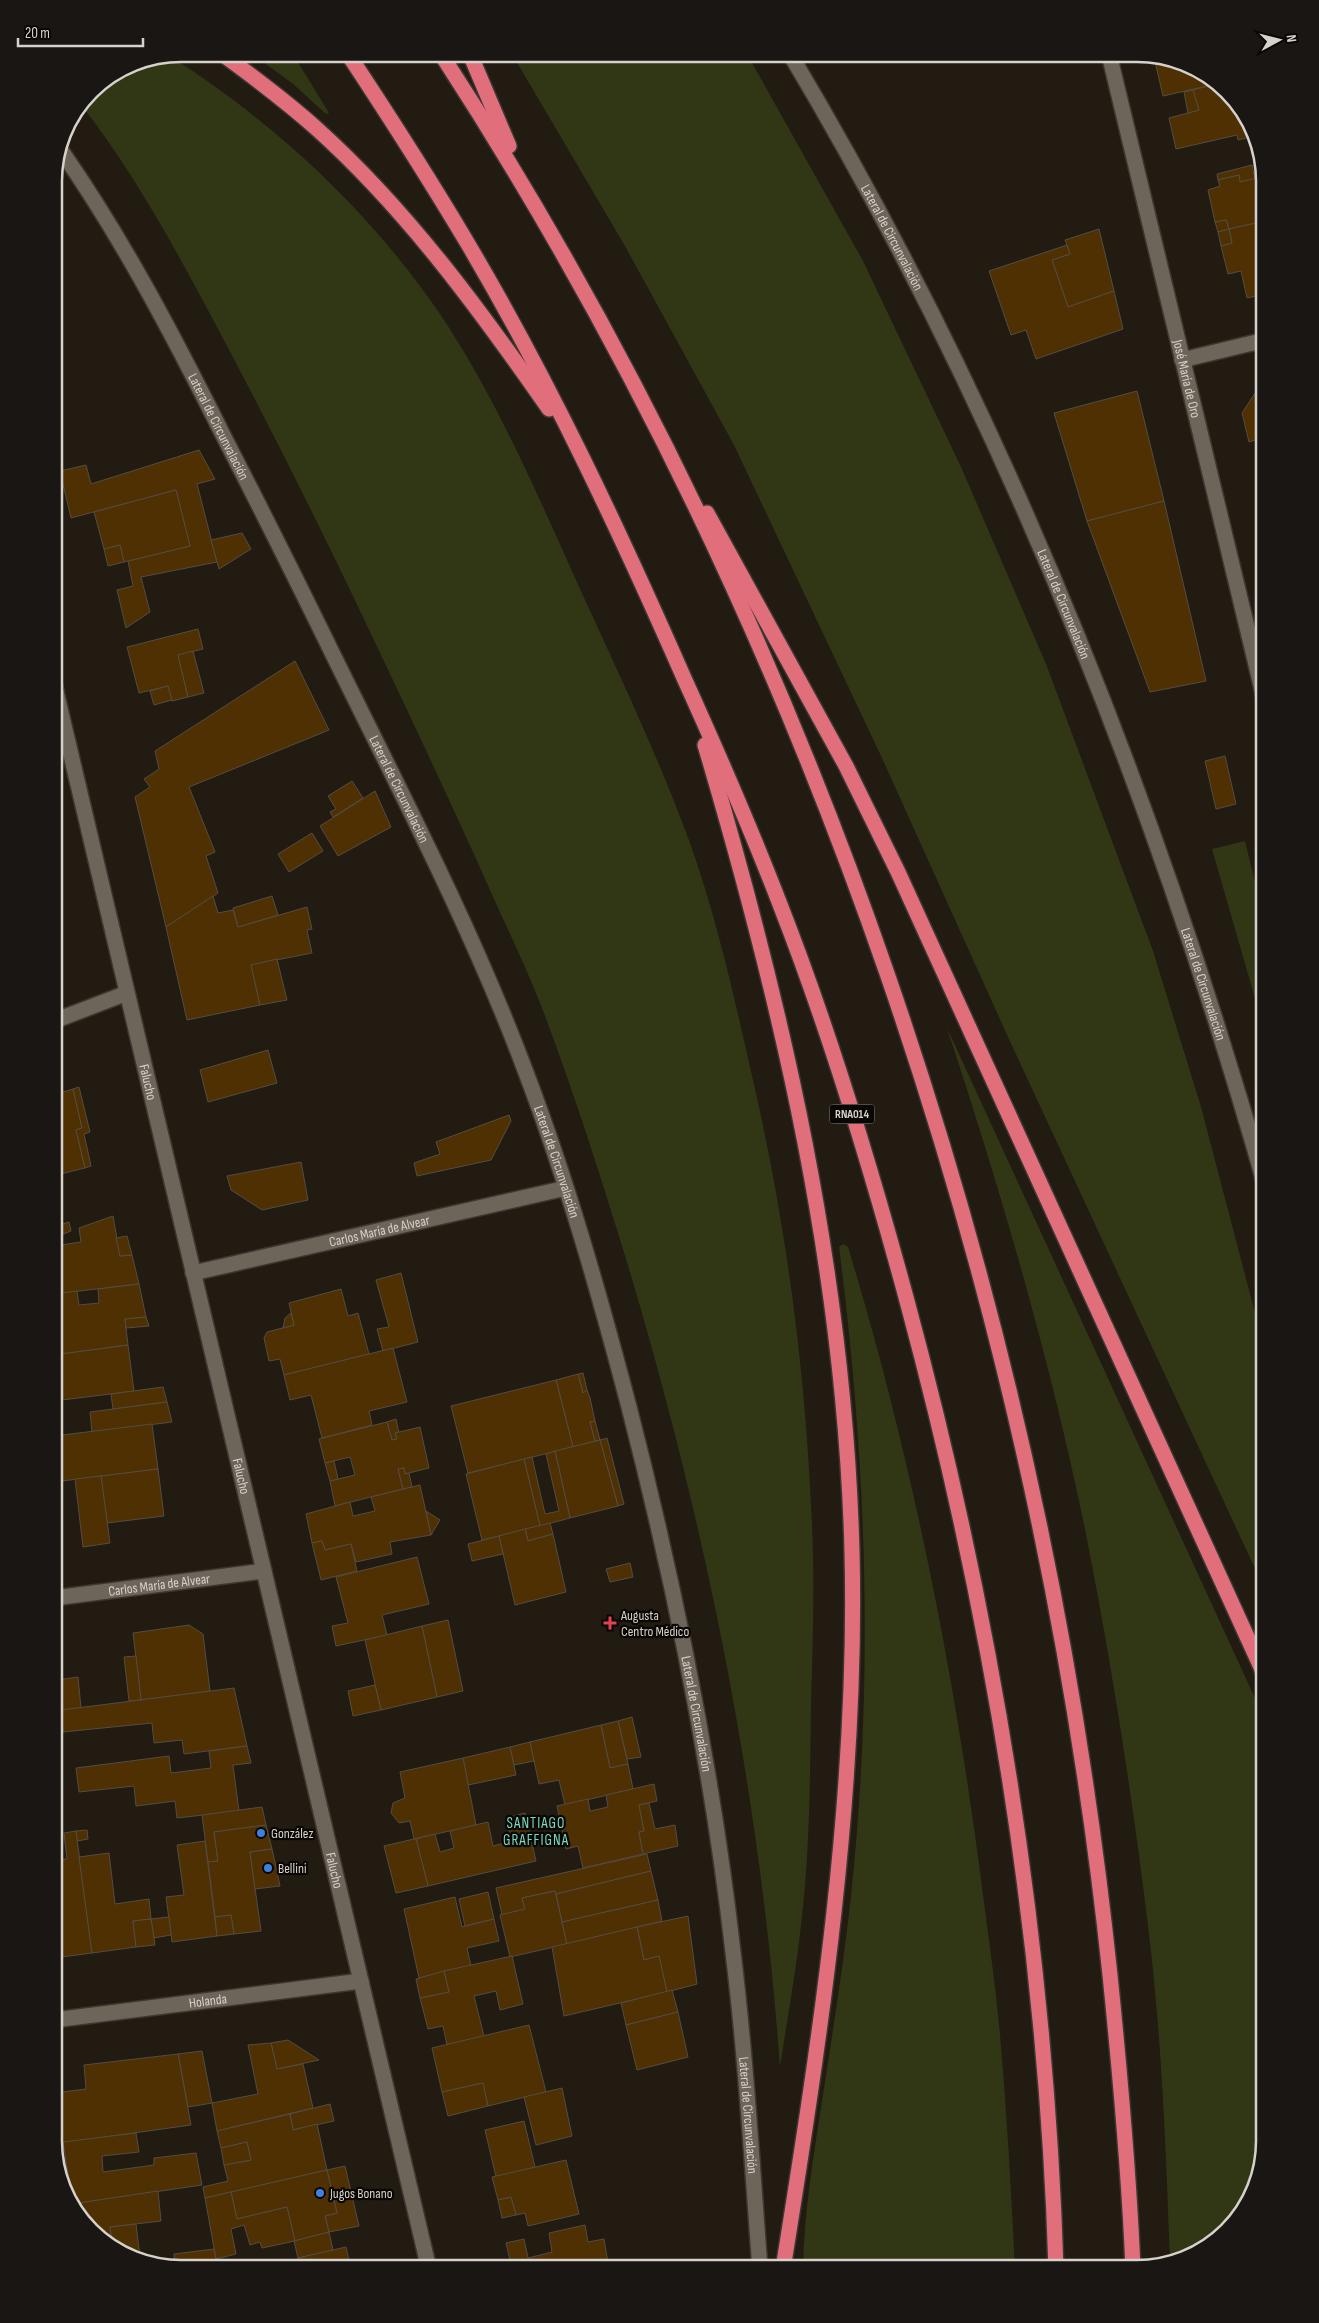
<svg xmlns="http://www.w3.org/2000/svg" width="1319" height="2323" viewBox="0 0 1319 2323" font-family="'Sofia Sans Condensed',sans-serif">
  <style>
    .green { fill: #313715 }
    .building { fill: #4e3002; stroke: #554c42 }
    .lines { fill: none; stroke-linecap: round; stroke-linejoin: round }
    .minor-casing { stroke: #3c3731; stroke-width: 18 }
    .highway-casing { stroke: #3c3731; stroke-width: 18 }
    .minor { stroke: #6e655a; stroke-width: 15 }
    .highway { stroke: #e06f7b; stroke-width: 15 }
    .health-dot { fill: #e0444e; stroke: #090604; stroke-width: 2 }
    .shop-dot { fill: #3f7fe0; stroke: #090604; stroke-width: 2 }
    .labels { text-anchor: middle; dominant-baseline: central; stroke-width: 4.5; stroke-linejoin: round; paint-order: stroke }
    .shield { fill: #090604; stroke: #98948f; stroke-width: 1 }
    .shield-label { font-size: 12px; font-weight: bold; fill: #d6d1cb }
    .street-label { font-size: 14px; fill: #d6d1cb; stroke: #090604 }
    .poi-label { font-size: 14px; fill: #d6d1cb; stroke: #090604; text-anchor: start }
    .neighbourhood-label { font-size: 15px; letter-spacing: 1px; fill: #76d9c1; stroke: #090604 }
    .rim { fill: none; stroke: #d6d1cb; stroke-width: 2.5 }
  </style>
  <rect width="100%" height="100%" fill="#221b12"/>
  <g class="green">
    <polygon points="252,54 293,54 329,113 326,114 292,83"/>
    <polygon points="512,54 747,54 863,261 961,467 1046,664 1153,951 1201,1107 1265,1351 1265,1590 1008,1037 882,758 734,445 625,246"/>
    <path d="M170,56C276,124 368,209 440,314C497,399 538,496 580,589C618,672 659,758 690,843C716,916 733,992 750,1067C784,1211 804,1357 811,1505C815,1571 813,1637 811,1704C810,1777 810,1852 801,1925C796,1972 787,2020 780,2067C760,1789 704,1515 623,1249C598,1168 572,1087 542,1008C523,959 499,912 478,863C433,764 386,665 339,567C297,481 254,396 209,312C171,241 132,170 82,106L91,91L133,63Z"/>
    <polygon points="1245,841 1265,924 1265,1033 1212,849"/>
    <path d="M947,1028L1265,1720V2141L1244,2212L1194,2256L1170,2261C1166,2152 1162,2042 1149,1934C1133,1800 1112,1666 1086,1534C1051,1363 1002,1194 947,1028Z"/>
    <path d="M843,1244L848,1247C909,1448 951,1655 979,1864C986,1921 995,1978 1000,2035C1007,2113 1011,2191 1015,2269H803C804,2211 814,2153 823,2095C833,2029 844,1962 851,1896C874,1679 867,1463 839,1247Z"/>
  </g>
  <g class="building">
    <polygon points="1154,57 1209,76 1216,84 1163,96"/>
    <polygon points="1216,84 1252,125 1255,136 1238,140 1237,135 1176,149 1169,118 1199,110 1193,90"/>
    <polygon points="1193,90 1199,110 1188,113 1184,92"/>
    <polygon points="1252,165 1255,179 1240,182 1239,175 1218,180 1217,174"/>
    <polygon points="1239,175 1240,182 1264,176 1265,221 1229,229 1226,220 1215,222 1208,190 1220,186 1218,180"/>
    <polygon points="1226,220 1229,229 1218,232 1215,222"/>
    <polygon points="1265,221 1265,294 1247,298 1241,271 1228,274 1221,246 1232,243 1229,229"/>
    <polygon points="1099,229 1114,291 1068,307 1052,260 1070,254 1065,240"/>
    <polygon points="1229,229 1232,243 1221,246 1218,232"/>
    <polygon points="1067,245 1070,254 1052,260 1068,307 1114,291 1123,329 1036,359 1026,330 1011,335 989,271"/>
    <polygon points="1265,383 1265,437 1249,442 1242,413 1261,384"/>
    <polygon points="1137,391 1164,501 1087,521 1054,413"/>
    <polygon points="199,450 215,479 197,484 217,562 141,577 150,612 126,628 117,590 133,586 128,561 190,546 176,490 71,518 60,471 86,465 91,484"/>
    <polygon points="1265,479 1265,511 1258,481"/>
    <polygon points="176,490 190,546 124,562 120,545 104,549 94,512"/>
    <polygon points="1164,501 1206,681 1150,692 1087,521"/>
    <polygon points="242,533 251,549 219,569 211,540"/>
    <polygon points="120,545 124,562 108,566 104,549"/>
    <polygon points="198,629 203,649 178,655 188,697 172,701 168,686 139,693 127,647"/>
    <polygon points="193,651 204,693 188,697 178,655"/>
    <polygon points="295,661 329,730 189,787 215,852 206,856 218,893 166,927 135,797 150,787 144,779 159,769 155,751"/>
    <polygon points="168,686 172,700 154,705 150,691"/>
    <polygon points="1225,756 1236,804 1216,809 1205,761"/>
    <polygon points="352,781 363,798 333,817 330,812 336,809 328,796"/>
    <polygon points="375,791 391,827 338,856 320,826"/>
    <polygon points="312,833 323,851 289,872 278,854"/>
    <polygon points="213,896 218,913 233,910 238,927 307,907 312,929 307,930 312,953 251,965 260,1005 187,1020 166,927"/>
    <polygon points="272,896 278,915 238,927 233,908"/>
    <polygon points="277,959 287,1000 260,1005 251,965"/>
    <polygon points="268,1050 277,1083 208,1102 200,1070"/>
    <polygon points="56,1065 63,1092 73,1089 82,1128 76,1130 85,1168 61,1174 57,1153 54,1153 54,1066"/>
    <polygon points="79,1087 90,1132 84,1134 91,1166 85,1168 76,1130 82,1128 73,1089"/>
    <polygon points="509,1115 511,1121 491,1160 417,1176 414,1163 440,1154 436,1142"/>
    <polygon points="301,1162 308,1200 262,1210 231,1190 227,1176"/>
    <polygon points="113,1216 120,1256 132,1255 139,1284 54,1294 54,1246 81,1242 79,1228"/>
    <polygon points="69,1222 71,1231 55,1237 54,1227"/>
    <polygon points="127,1236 132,1255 120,1256 116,1238"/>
    <polygon points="401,1273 418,1342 383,1351 377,1329 389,1327 376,1280"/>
    <polygon points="139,1284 146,1317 125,1319 128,1345 54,1355 54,1294 77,1291 79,1305 99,1303 98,1289"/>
    <polygon points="341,1289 348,1316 358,1313 369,1354 284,1375 280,1359 269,1361 264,1338 267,1332 294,1325 289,1303"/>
    <polygon points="291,1313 294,1325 283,1328 285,1318"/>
    <polygon points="146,1317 149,1326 126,1328 125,1319"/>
    <polygon points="128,1345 134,1391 54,1401 54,1355"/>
    <polygon points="393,1348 407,1402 369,1411 372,1425 322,1438 311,1395 290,1400 284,1375"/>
    <polygon points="583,1373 587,1390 583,1393 578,1374"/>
    <polygon points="578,1374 583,1393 587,1390 590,1398 595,1421 590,1422 595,1441 573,1447 556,1380"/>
    <polygon points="556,1380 573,1447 468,1473 451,1406"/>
    <polygon points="163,1387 167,1402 113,1409 111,1394"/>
    <polygon points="167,1402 172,1422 92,1432 90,1412"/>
    <polygon points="396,1419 399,1433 395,1433 397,1439 392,1440 387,1422"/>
    <polygon points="595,1421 600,1440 595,1441 590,1422"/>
    <polygon points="387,1422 392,1440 397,1439 395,1433 420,1427 429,1468 405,1474 404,1468 398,1469 403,1489 335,1506 330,1481 355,1475 350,1457 325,1463 319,1439"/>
    <polygon points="152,1424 158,1469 54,1482 54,1436"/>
    <polygon points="607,1438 624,1504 618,1506 600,1440"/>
    <polygon points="600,1440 618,1506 570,1518 555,1451"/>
    <polygon points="555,1451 570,1518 540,1526 524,1459 532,1457 545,1514 559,1511 546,1454"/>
    <polygon points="524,1459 540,1526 482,1540 466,1474"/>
    <polygon points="334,1461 338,1479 330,1481 325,1463"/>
    <polygon points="404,1468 405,1474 409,1473 412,1487 403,1489 398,1469"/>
    <polygon points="158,1469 164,1516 107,1523 101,1476"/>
    <polygon points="101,1476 110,1543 83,1547 75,1479"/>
    <polygon points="420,1485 431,1535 390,1542 392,1554 356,1562 351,1544 325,1550 322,1541 312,1543 306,1514 350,1502 353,1516 375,1511 371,1497"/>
    <polygon points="426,1511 440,1520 431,1535"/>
    <polygon points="550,1523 553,1534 528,1541 525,1529"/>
    <polygon points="525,1529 528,1541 553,1534 566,1592 515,1605 499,1536"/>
    <polygon points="499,1536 503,1554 472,1561 468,1544"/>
    <polygon points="322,1541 325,1550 351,1544 357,1571 321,1580 312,1543"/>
    <polygon points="417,1557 429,1604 382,1615 387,1635 336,1646 332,1626 348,1623 336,1577"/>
    <polygon points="630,1563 633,1577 610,1582 606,1569"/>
    <polygon points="448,1620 463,1691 437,1697 422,1626"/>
    <polygon points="189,1625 203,1634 210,1691 141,1700 133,1633"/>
    <polygon points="422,1626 437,1697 381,1710 365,1640"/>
    <polygon points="136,1656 141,1700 129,1701 124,1657"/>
    <polygon points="54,1658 60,1704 54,1704"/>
    <polygon points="78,1677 81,1708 61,1710 57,1680"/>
    <polygon points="375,1685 381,1710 353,1716 348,1691"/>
    <polygon points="234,1688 247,1746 184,1754 182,1740 154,1743 152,1723 63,1732 61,1710"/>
    <polygon points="632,1717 641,1757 627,1759 618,1721"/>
    <polygon points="618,1721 628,1764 610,1768 601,1725"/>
    <polygon points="601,1725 610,1768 628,1764 633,1789 565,1805 559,1780 539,1784 530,1742"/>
    <polygon points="530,1742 534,1761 514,1765 510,1747"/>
    <polygon points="247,1746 251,1763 233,1765 239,1811 177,1818 175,1801 136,1806 134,1786 79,1792 76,1768 169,1756 171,1773 211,1768 209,1751"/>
    <polygon points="510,1747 516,1775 468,1785 463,1758"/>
    <polygon points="463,1758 476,1825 414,1839 410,1821 399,1823 391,1813 393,1803 405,1798 400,1772"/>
    <polygon points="654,1784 657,1801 639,1805 644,1831 639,1832 643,1854 583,1868 578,1846 566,1849 557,1806 588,1799 590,1811 608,1807 606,1795"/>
    <polygon points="649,1803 655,1829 675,1825 678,1846 643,1854 639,1832 644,1831 639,1805"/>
    <polygon points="262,1807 266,1825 214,1832 218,1861 208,1862 202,1815"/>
    <polygon points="525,1813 536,1861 428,1886 416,1839 435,1834 440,1852 454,1848 450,1831 488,1822 493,1846 512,1841 506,1818"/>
    <polygon points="266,1825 272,1849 250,1852 261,1931 234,1934 231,1915 215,1917 208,1862 218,1861 214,1832"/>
    <polygon points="87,1830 88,1839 77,1841 76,1831"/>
    <polygon points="76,1831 92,1953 54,1958 54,1911 59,1911 54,1860 67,1859 64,1833"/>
    <polygon points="414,1839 416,1839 428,1886 396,1893 384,1846"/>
    <polygon points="205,1841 217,1936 172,1942 166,1897 184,1895 177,1845"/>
    <polygon points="272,1849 280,1886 255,1889 250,1852"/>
    <polygon points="109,1853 115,1904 149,1899 151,1919 133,1921 136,1947 92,1953 79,1857"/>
    <polygon points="647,1854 651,1871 556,1894 555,1891 522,1898 525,1909 502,1915 496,1888"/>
    <polygon points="651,1871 658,1900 562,1922 556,1894"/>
    <polygon points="555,1891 567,1944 510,1957 500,1915 525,1909 522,1898"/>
    <polygon points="488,1892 494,1919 465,1926 459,1899"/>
    <polygon points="455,1897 462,1927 494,1919 499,1941 467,1948 471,1966 419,1978 404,1909"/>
    <polygon points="658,1900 662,1921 567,1944 562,1922"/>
    <polygon points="231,1915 234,1934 217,1936 215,1917"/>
    <polygon points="688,1916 697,1984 667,1992 659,1956 644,1960 637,1927"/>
    <polygon points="169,1917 171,1935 154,1938 151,1919"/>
    <polygon points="151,1919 155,1945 136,1947 133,1921"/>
    <polygon points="637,1927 644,1960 659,1956 667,1992 564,2016 552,1947"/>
    <polygon points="512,1956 523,2004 500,2010 496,1991 474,1996 484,2036 447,2045 443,2026 428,2029 420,1998 449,1992 444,1971"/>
    <polygon points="444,1971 449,1992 420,1998 416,1979"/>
    <polygon points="672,1990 678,2012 626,2025 621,2003"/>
    <polygon points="678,2012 688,2057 637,2070 626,2025"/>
    <polygon points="529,2025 546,2092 488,2106 483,2083 442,2092 432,2048"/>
    <polygon points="288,2040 319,2060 277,2069 271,2043"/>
    <polygon points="271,2043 277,2069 303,2064 313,2108 217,2131 212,2103 258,2094 248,2045"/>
    <polygon points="202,2051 212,2103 188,2107 178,2054"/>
    <polygon points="178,2054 191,2125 54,2144 54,2093 86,2089 84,2065"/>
    <polygon points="483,2083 488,2106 448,2116 442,2092"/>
    <polygon points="562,2088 572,2136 536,2145 524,2097"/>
    <polygon points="330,2104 334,2121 293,2130 290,2114"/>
    <polygon points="290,2114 293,2130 317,2124 327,2170 205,2198 203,2187 228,2181 224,2165 251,2160 247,2142 221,2148 217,2131"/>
    <polygon points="524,2121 535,2167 496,2177 485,2130"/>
    <polygon points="136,2133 139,2152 102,2156 103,2172 154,2165 154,2158 196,2153 202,2185 72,2204 67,2198 63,2180 69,2180 63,2142"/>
    <polygon points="247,2142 251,2160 224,2165 221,2148"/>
    <polygon points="65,2158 69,2180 63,2180 58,2159"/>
    <polygon points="566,2160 579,2214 528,2226 525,2213 516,2215 511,2197 498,2200 492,2177"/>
    <polygon points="345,2166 359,2226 329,2232 325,2216 337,2213 327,2170"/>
    <polygon points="327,2170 337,2213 325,2216 329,2232 295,2241 287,2207 237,2219 231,2192"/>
    <polygon points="158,2191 161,2221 110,2227 113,2248 72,2204"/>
    <polygon points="231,2192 237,2219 287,2207 295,2241 262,2248 260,2242 250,2245 244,2225 231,2229 236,2254 216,2259 205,2198"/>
    <polygon points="511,2197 516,2215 502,2218 498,2200"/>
    <polygon points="136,2224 140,2258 113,2248 110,2227"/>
    <polygon points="585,2225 588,2242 604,2239 609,2269 512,2269 506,2243 524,2239 528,2258 552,2252 549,2233"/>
    <polygon points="329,2232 333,2250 298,2258 294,2241"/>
    <polygon points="346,2247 351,2269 301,2269 298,2258"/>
    <polygon points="214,2249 218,2269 175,2269 174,2254"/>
  </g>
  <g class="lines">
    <g class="minor-casing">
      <g id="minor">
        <path id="s1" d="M790,54C1000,406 1153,791 1265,1185"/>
        <path id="s2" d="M1109,54L1265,702"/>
        <path id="s3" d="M60,149C123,239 174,337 223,435C256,499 288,563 320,628C391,774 468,918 525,1070C567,1180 599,1293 629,1407C675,1586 712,1768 733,1952C746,2058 752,2163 760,2269"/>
        <polyline points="1182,360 1265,340"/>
        <path id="s4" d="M54,683L429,2269"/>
        <polyline points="54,1021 127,993"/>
        <path id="s5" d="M193,1273L566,1188"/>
        <path id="s6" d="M54,1598L264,1571"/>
        <path id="s7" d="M54,2020L361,1981"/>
      </g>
    </g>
    <g class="highway-casing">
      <g id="highway">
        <path d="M222,54C255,78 287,102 317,129C407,210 480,310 549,409"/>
        <path d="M348,54C389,116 430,180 468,244C550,383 619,530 684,678C718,753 751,829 781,907C831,1035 871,1168 907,1301C992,1616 1046,1942 1056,2269"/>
        <path d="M441,54C811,623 1039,1301 1110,1975C1120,2073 1129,2171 1133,2269"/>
        <polyline points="470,54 509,146"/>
        <polyline points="707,513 846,766 898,872 1265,1676"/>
        <path d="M705,745C783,1008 845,1276 852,1552C858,1793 821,2032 783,2269"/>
      </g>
    </g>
    <use href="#minor" class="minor"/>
    <use href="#highway" class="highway"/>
  </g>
  <path class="health-dot" d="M607.5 1615.5h5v5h5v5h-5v5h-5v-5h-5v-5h5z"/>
  <g class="shop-dot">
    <circle cx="261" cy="1833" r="5"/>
    <circle cx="268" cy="1868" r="5"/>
    <circle cx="320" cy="2193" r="5"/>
  </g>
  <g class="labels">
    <rect class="shield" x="829.5" y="1104.5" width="45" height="19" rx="4"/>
    <g class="shield-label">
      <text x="852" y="1114">RNA014</text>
    </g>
    <g class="street-label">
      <text stroke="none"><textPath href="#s1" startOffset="210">Lateral de Circunvalación</textPath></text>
      <text stroke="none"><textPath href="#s2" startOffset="334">José María de Oro</textPath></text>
      <text stroke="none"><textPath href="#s3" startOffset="320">Lateral de Circunvalación</textPath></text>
      <text stroke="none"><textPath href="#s1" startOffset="615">Lateral de Circunvalación</textPath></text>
      <text stroke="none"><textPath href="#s3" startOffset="725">Lateral de Circunvalación</textPath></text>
      <text stroke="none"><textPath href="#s1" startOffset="1020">Lateral de Circunvalación</textPath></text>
      <text stroke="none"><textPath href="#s4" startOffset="410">Falucho</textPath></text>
      <text stroke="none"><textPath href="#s3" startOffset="1130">Lateral de Circunvalación</textPath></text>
      <text stroke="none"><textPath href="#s5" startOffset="191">Carlos María de Alvear</textPath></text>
      <text stroke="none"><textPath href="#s4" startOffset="815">Falucho</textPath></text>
      <text stroke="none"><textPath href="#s6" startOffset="106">Carlos María de Alvear</textPath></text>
      <text stroke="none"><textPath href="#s3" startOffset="1700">Lateral de Circunvalación</textPath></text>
      <text stroke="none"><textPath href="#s4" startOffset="1220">Falucho</textPath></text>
      <text stroke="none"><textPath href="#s7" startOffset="155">Holanda</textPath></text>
      <text stroke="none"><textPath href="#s3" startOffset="2105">Lateral de Circunvalación</textPath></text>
    </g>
    <g class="poi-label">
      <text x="621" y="1615">Augusta<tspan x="621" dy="16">Centro Médico</tspan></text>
      <text x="271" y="1833">González</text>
      <text x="278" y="1868">Bellini</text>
      <text x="330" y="2193">Jugos Bonano</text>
    </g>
    <g class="neighbourhood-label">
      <text x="536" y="1823">SANTIAGO<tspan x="536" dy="17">GRAFFIGNA</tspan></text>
    </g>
  </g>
  <path d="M0 0H1319V2323H0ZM181 62H1137A119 119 0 0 1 1256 181V2141A119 119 0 0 1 1137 2260H181A119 119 0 0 1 62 2141V181A119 119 0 0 1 181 62Z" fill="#191614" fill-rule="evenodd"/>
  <path class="rim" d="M181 62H1137A119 119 0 0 1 1256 181V2141A119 119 0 0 1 1137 2260H181A119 119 0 0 1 62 2141V181A119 119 0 0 1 181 62Z"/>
  <g transform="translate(1279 40) rotate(83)" stroke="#090604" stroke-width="4" paint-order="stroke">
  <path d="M0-4L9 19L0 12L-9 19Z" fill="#d6d1cb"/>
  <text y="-8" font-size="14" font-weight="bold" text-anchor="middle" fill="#d6d1cb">N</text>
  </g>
  <path d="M18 38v8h125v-8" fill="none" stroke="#d6d1cb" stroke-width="2.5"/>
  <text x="25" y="38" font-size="15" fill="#d6d1cb" stroke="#090604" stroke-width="4" paint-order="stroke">20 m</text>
</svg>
